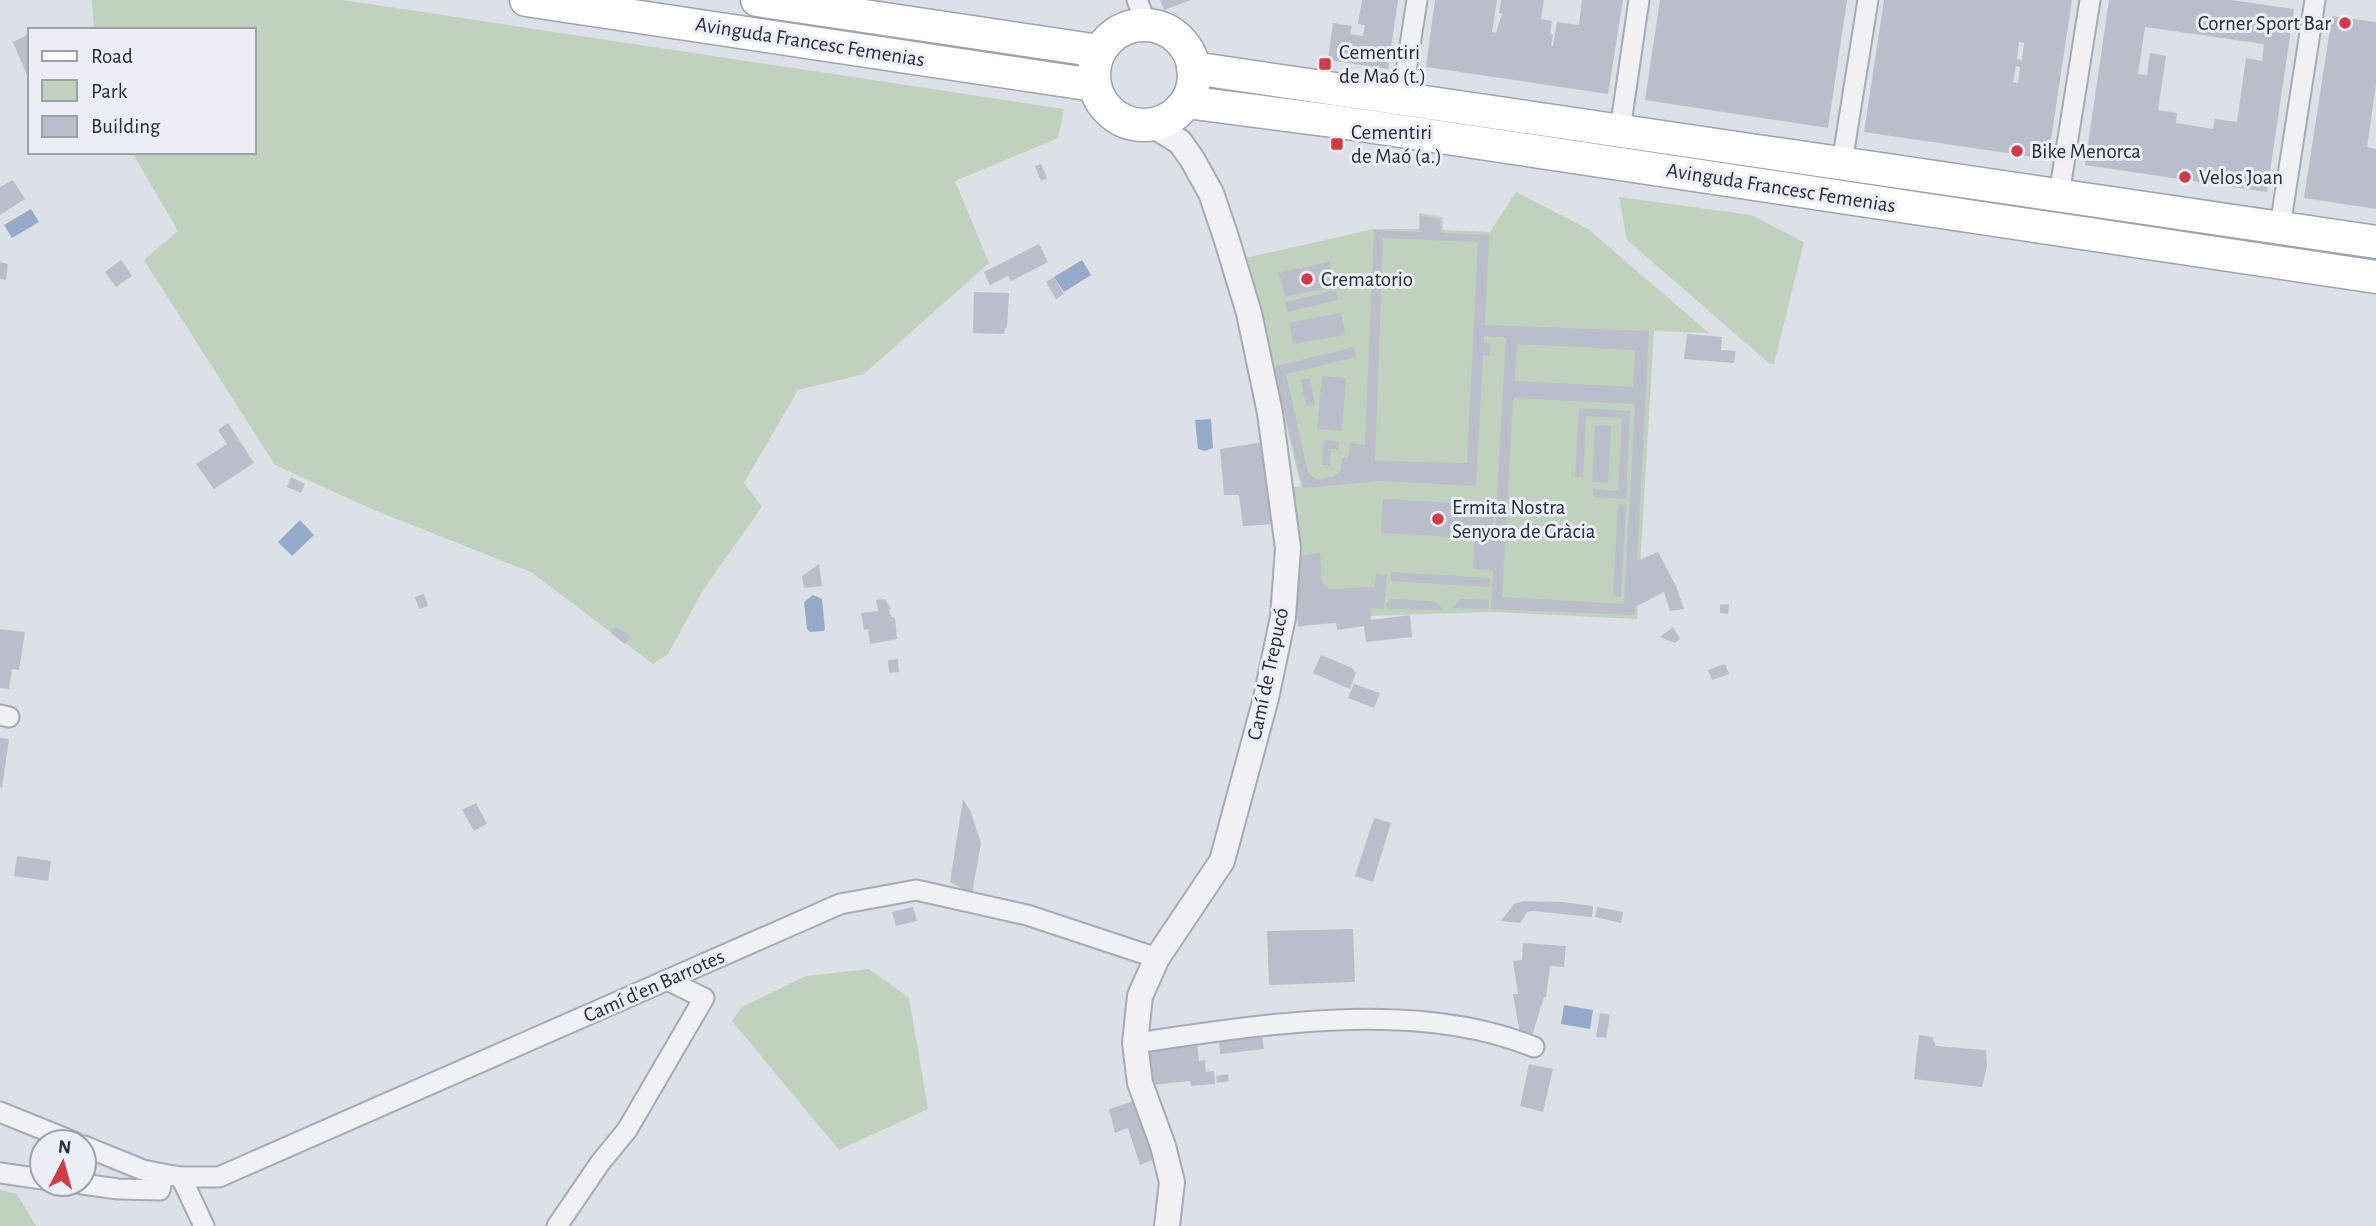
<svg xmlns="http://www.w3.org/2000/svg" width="2376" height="1226" viewBox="0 0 2376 1226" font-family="'Alegreya Sans',sans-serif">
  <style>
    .green { fill: #c0d1bd }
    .water { fill: #95aac9 }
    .building { fill: #b9beca; fill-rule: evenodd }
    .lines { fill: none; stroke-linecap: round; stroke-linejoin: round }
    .minor-casing { stroke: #a5aab4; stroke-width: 23 }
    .tertiary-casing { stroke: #a5aab4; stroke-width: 28 }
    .primary-casing { stroke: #9ba3b3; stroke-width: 35 }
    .minor { stroke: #eff1f5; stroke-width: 19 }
    .tertiary { stroke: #eff1f5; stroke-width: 24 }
    .primary { stroke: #fff; stroke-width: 32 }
    .poi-dot { fill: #d23b45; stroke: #ebeff5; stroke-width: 2.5 }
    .labels { text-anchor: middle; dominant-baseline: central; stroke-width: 6; stroke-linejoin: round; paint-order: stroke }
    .poi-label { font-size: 21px; fill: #252c3e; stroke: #ebeff5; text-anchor: start }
    .street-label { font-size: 21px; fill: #252c3e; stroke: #ebeff5 }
  </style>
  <rect width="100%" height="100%" fill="#dce0e7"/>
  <g class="green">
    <polygon points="92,0 343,0 1064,109 1058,138 955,181 989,263 864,374 798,390 744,483 762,507 703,590 668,654 653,664 531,572 374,510 275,465 144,260 178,231 132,152 254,152 254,30 94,30"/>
    <polygon points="1516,192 1588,229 1709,333 1654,331 1637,619 1496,612 1364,616 1299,627 1288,488 1301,486 1245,258 1374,229 1419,229 1419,213 1442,217 1443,230 1490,232"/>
    <polygon points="1619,197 1751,215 1804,242 1774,364 1770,364 1627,240"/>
    <polygon points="869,969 909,998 928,1109 839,1150 732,1021 742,1007 806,976"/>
    <polygon points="0,1190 17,1194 36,1226 0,1226"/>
  </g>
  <g class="water">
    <polygon points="31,209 39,222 12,238 4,225"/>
    <polygon points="1082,260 1091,275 1064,292 1054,277"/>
    <polygon points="1211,419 1213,448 1205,451 1198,449 1195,420"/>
    <polygon points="300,520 314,535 292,556 278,542"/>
    <polygon points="813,595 822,599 825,629 824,631 810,632 807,629 804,602"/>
    <polygon points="1564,1005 1593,1010 1590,1029 1561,1024"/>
  </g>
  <g class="building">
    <polygon points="1160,0 1191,0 1164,10"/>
    <polygon points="1362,0 1398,0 1388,69 1328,60 1333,23 1352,26 1350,34 1363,36 1365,25 1358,24"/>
    <polygon points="1435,0 1497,0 1492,32 1496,33 1502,14 1499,13 1501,0 1544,0 1541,19 1552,21 1550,34 1553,34 1551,46 1553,46 1557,22 1579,25 1582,0 1623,0 1608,94 1426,67"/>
    <polygon points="1660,0 1847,0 1828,128 1645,100"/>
    <path d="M1884,0H2072L2048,159L1864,132ZM2019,42L2024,43L2022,60L2017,59ZM2016,66L2020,67L2018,83L2013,82Z"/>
    <path d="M2109,0H2231L2294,9L2267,192L2085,165ZM2145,27L2264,44L2262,61L2246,58L2237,122L2215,119L2213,129L2176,123L2177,113L2158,110L2166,56L2150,53L2147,75L2138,74Z"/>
    <polygon points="2332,16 2376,22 2376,85 2367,147 2376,149 2376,209 2304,198"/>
    <polygon points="29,34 30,77 28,78 13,42"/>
    <polygon points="1041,164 1047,178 1041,181 1035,166"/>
    <polygon points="13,180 25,199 0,215 0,187"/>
    <path d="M1420,216L1440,219L1441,233L1489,235L1485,325L1649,331L1637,561L1658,552L1676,586L1684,609L1670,611L1664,592L1635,607V615L1491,609L1493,570L1473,569L1475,531L1495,532L1506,337L1484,336V343L1490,344V356L1483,355L1476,486L1382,481L1303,488L1273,367L1354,347L1356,357L1286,374L1308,473L1316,479L1333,477L1341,470L1342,458H1348L1350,443L1365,445L1374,230L1420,232ZM1383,238L1478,242L1467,463L1375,461ZM1517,344L1635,350L1633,387L1515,381ZM1513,398L1635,404L1624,604L1502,597Z"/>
    <polygon points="1039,244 1048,262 1011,281 1008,276 990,285 984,272"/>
    <polygon points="121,260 132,276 116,287 105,272"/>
    <polygon points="0,262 8,264 6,280 0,279"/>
    <polygon points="1329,262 1335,286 1285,297 1279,273"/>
    <polygon points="1054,277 1064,294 1056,299 1046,282"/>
    <polygon points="1336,290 1338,300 1287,312 1285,302"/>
    <polygon points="974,292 1009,293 1007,328 1005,328 1004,334 973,333"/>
    <polygon points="1341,313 1345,335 1293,344 1289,323"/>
    <polygon points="1687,334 1722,337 1721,350 1736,351 1734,363 1684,359"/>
    <polygon points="1322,376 1346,378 1342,431 1317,429"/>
    <polygon points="1310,378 1315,405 1306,406 1301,380"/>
    <polygon points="1579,408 1630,411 1626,499 1593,497 1593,489 1618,491 1622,418 1586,416 1583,477 1575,477"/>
    <polygon points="228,423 254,463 214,489 196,464 227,444 218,430"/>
    <polygon points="1595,425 1611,426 1608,483 1592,482"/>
    <polygon points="1324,440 1339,441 1338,449 1331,449 1330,465 1322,465"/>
    <polygon points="1264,442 1274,524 1243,526 1239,495 1224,495 1220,449"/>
    <polygon points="291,477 305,484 301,493 287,487"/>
    <polygon points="1383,499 1474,504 1474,508 1490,512 1494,521 1489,529 1472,529 1471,538 1381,533"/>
    <polygon points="1618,504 1626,505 1621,597 1613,596"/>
    <polygon points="1320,553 1322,582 1329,589 1375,587 1376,573 1387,575 1384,609 1372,608 1371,620 1410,615 1412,637 1366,642 1364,626 1337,630 1336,623 1298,626 1290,557"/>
    <polygon points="819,564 822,586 804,588 802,576"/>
    <polygon points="1391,572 1490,578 1489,587 1391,581"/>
    <polygon points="424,594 428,606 419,609 415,597"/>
    <polygon points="885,599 891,609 889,609 891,617 895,618 897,639 870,644 868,629 864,630 861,613 878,611 876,600"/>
    <polygon points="1390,599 1430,601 1437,603 1443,610 1388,609 1386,604"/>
    <polygon points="1460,599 1489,600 1489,609 1453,608"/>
    <polygon points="1729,604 1728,614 1720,613 1720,605"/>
    <polygon points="616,626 631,636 625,644 611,633"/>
    <polygon points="1673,627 1680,639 1675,643 1660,637"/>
    <polygon points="0,629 25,632 19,670 12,669 9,689 0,688"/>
    <polygon points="1321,655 1352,668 1356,673 1350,689 1313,673"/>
    <polygon points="898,659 899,672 889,673 888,660"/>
    <polygon points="1725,664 1729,674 1712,680 1708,670"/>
    <polygon points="1354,684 1380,693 1374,708 1348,698"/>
    <polygon points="0,738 9,739 2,788 0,787"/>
    <polygon points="963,799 971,812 981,843 972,894 950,882"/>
    <polygon points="476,803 487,824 474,831 462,810"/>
    <polygon points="1374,818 1391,823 1373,882 1355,876"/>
    <polygon points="17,856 51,861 48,881 14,876"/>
    <polygon points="1523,901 1562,902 1593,906 1592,917 1532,911 1527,912 1520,923 1501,921 1514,904"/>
    <polygon points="913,907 917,921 896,926 892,912"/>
    <polygon points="1597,907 1623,912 1621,923 1595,917"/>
    <polygon points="1353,929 1355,982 1269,985 1267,931"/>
    <polygon points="1523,943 1566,946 1564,967 1550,966 1546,997 1544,997 1530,1043 1521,1039 1513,994 1518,994 1513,961 1522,960"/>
    <polygon points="1600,1013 1610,1015 1606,1038 1596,1037"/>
    <polygon points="1262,1035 1264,1049 1220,1054 1219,1039"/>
    <polygon points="1919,1035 1932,1037 1936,1046 1986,1050 1987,1066 1982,1087 1914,1079"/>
    <polygon points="1197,1041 1199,1061 1205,1060 1206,1072 1214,1071 1215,1084 1191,1086 1190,1081 1152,1085 1147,1046"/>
    <polygon points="1529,1064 1553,1069 1543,1112 1520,1106"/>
    <polygon points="1228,1074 1229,1081 1217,1083 1216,1076"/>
    <polygon points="1134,1101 1155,1159 1140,1165 1128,1128 1115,1133 1109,1109"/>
  </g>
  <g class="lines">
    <g class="minor-casing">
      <g id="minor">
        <polyline points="1137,0 1147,25"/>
        <polyline points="1402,97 1417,0"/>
        <polyline points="1620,130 1639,0"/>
        <polyline points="1842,163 1868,0"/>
        <polyline points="2059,195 2090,0"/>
        <polyline points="2280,227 2315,0"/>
        <polyline points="0,715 9,717"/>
        <path d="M1135,1043C1261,1025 1414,998 1534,1047"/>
        <polyline points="0,1112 74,1142"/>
        <polyline points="84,1146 143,1170 163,1174"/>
        <polyline points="0,1173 42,1179"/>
        <polyline points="181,1177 204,1226"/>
        <polyline points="82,1184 118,1189 160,1190 163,1174 181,1177 219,1177 840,904 916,890 1027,915 1157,958"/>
        <polyline points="557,1226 600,1163 627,1130 704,998 667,980"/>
      </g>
    </g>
    <g class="tertiary-casing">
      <polyline id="tertiary" points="1151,124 1180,142 1192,159 1211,193 1225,234 1249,313 1270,413 1288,548 1283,617 1266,698 1222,861 1157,958 1140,996 1135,1043 1140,1083 1163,1146 1172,1182 1167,1226"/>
    </g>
    <g class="primary-casing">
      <g id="primary">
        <polyline points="526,0 1094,85"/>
        <polyline points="757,0 1099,51"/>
        <circle cx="1144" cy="75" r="50"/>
        <polyline points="1193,68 2376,242"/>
        <polyline points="1186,102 1340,122 2376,277"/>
      </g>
    </g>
    <use href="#minor" class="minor"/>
    <use href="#tertiary" class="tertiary"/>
    <use href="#primary" class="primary"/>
  </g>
  <g class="poi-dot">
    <circle cx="2345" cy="23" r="7"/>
    <rect x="1318" y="57" width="14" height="14" rx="3.5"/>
    <rect x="1330" y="137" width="14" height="14" rx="3.5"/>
    <circle cx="2017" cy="151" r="7"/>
    <circle cx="2185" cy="177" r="7"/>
    <circle cx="1307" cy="279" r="7"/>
    <circle cx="1438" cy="519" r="7"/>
  </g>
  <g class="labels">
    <g class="poi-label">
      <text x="2331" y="23" text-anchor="end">Corner Sport Bar</text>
      <text x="1339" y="52">Cementiri<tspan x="1339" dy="24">de Maó (t.)</tspan></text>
      <text x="1351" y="132">Cementiri<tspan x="1351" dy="24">de Maó (a.)</tspan></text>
      <text x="2031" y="151">Bike Menorca</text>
      <text x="2199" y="177">Velos Joan</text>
      <text x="1321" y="279">Crematorio</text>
      <text x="1452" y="507">Ermita Nostra<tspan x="1452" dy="24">Senyora de Gràcia</tspan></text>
    </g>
    <g class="street-label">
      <text transform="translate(810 42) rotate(9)">Avinguda Francesc Femenias</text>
      <text transform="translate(1781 188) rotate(9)">Avinguda Francesc Femenias</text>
      <text transform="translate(1268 674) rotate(-78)">Camí de Trepucó</text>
      <text transform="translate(654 986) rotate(-24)">Camí d'en Barrotes</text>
    </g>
  </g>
  <rect x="28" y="28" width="228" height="126" fill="#ebeff5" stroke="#9ca1ac" stroke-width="2"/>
  <rect x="42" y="51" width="35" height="10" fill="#ffffff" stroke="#9ca1ac" stroke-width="2"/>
  <text x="91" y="63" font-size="21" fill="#252c3e">Road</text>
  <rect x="42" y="80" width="35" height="21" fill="#c0d1bd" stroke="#9ca1ac" stroke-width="2"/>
  <text x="91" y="98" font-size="21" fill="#252c3e">Park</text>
  <rect x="42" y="116" width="35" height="21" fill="#b9beca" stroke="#9ca1ac" stroke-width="2"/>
  <text x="91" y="133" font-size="21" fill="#252c3e">Building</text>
  <g transform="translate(63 1163) rotate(6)"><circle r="33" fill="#ebeff5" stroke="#9ca1ac" stroke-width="2"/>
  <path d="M0-5L12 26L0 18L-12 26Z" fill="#d23b45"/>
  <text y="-10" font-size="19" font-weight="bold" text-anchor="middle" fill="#252c3e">N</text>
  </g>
</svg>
